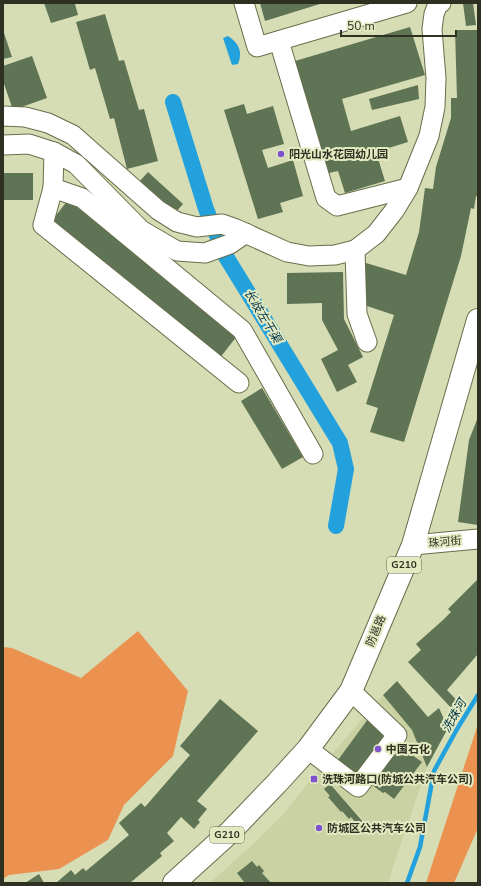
<svg xmlns="http://www.w3.org/2000/svg" width="481" height="886" viewBox="0 0 481 886" font-family="'Nunito Sans','Noto Sans SC',sans-serif">
  <style>
    .built { fill: #cad2a3; fill-rule: evenodd }
    .forest { fill: #eb9250 }
    .water { fill: #22a1dd }
    .lines { fill: none; stroke-linecap: round; stroke-linejoin: round }
    .stream { stroke: #22a1dd; stroke-width: 4.5 }
    .canal { stroke: #22a1dd; stroke-width: 16 }
    .building { fill: #5e7454 }
    .minor-casing { stroke: #686e4a; stroke-width: 21 }
    .highway-casing { stroke: #686e4a; stroke-width: 24 }
    .minor { stroke: #fff; stroke-width: 19 }
    .highway { stroke: #fff; stroke-width: 22 }
    .poi-dot { fill: #7d54cd; stroke: #e3eac2; stroke-width: 1.5 }
    .labels { text-anchor: middle; dominant-baseline: central; stroke-width: 4; stroke-linejoin: round; paint-order: stroke }
    .shield { fill: #e3eac2; stroke: #646851; stroke-width: 1 }
    .shield-label { font-size: 10px; font-weight: bold; fill: #2e3021 }
    .poi-label { font-size: 11px; font-weight: bold; fill: #2e3021; stroke: #e3eac2; text-anchor: start }
    .street-label { font-size: 11px; fill: #2e3021; stroke: #e3eac2 }
    .water-label { font-size: 12px; font-style: italic; fill: #00334a; stroke: #e3eac2 }
  </style>
  <rect width="100%" height="100%" fill="#d6ddb5"/>
  <path class="built" d="M383,695L412,730L427,767L391,873L389,883H210L252,845L282,816L318,770ZM330,784L367,824L374,826L372,830H370Z"/>
  <g class="forest">
    <polygon points="138,631 188,691 173,756 124,805 108,840 59,869 9,875 3,879 3,647 12,648 81,678"/>
    <polygon points="478,724 478,828 454,883 426,883"/>
  </g>
  <path class="water" d="M228,36C239,43 243,52 238,64L232,65L223,38Z"/>
  <g class="lines">
    <polyline class="stream" points="407,883 420,847 434,771 457,729 478,695"/>
    <polyline class="canal" points="173,102 206,209 225,255 340,443 346,469 336,526"/>
  </g>
  <g class="building">
    <polygon points="44,3 78,3 75,4 78,15 51,23"/>
    <polygon points="260,3 323,3 265,21"/>
    <polygon points="463,3 473,3 476,25 466,26"/>
    <polygon points="105,14 119,61 124,60 139,110 144,109 158,161 127,169 114,118 110,119 95,68 90,70 76,22"/>
    <polygon points="410,27 425,75 342,99 351,131 400,116 408,142 376,152 385,181 345,193 338,171 329,173 295,61"/>
    <polygon points="3,30 12,57 3,59"/>
    <polygon points="455,30 478,30 478,197 476,196 474,209 471,208 461,256 404,442 370,432 378,408 366,404 394,315 364,305 366,263 406,275 419,232 425,188 433,189 436,167 451,118 451,98 457,98"/>
    <polygon points="32,56 47,98 13,110 3,81 3,66"/>
    <polygon points="418,85 419,99 372,110 369,99"/>
    <polygon points="244,104 247,114 273,106 284,144 262,150 268,168 293,160 303,196 280,203 283,212 258,219 224,110"/>
    <polygon points="148,172 183,204 174,214 139,182"/>
    <rect x="3" y="173" width="30" height="27"/>
    <polygon points="68,200 237,336 219,359 50,223"/>
    <polygon points="343,272 344,319 363,357 348,365 357,382 337,392 321,359 338,350 322,320 322,303 287,304 287,273"/>
    <polygon points="262,388 303,457 282,469 241,401"/>
    <polygon points="478,417 478,525 458,522 469,440"/>
    <polygon points="478,579 478,654 447,690 461,705 454,711 408,662 421,650 416,644 443,620 451,612 448,609"/>
    <polygon points="397,681 428,717 439,708 448,728 427,767 412,730 383,695"/>
    <polygon points="220,699 258,731 197,801 207,809 198,820 200,822 194,829 181,817 167,833 174,841 160,853 162,856 130,883 56,883 71,870 75,875 83,868 86,871 129,835 119,823 141,803 145,807 190,755 180,746"/>
    <polygon points="368,719 414,753 412,755 422,762 394,799 385,792 383,793 338,760"/>
    <polygon points="330,784 364,823 359,827 351,817 349,819 342,811 341,812 328,797 330,796 324,789"/>
    <polygon points="252,861 257,867 259,865 264,871 262,873 271,883 245,883 237,873"/>
    <polygon points="39,874 44,883 25,883"/>
  </g>
  <g class="lines">
    <g class="minor-casing">
      <g id="minor">
        <polyline points="244,3 257,47 407,3"/>
        <polyline points="279,41 326,198 337,206 408,188"/>
        <polyline points="3,116 25,117 48,123 73,135 158,210 177,222 197,227 222,224 236,229 287,252 309,256 335,255 355,250 376,234 394,211 408,188 429,136 435,107 436,78 432,29 434,14 438,4 441,3"/>
        <polyline points="3,145 29,144 54,152 76,164 141,230 177,251 205,253 230,244 246,233"/>
        <polyline points="54,152 53,188 43,225 239,383"/>
        <polyline points="53,188 82,198 242,330 313,454"/>
        <polyline points="355,250 357,314 367,342"/>
        <polyline points="413,545 478,539"/>
        <polyline points="308,749 358,787 397,735 351,691"/>
      </g>
    </g>
    <g class="highway-casing">
      <polyline id="highway" points="174,883 229,833 277,783 308,749 351,691 413,545 478,320"/>
    </g>
    <use href="#minor" class="minor"/>
    <use href="#highway" class="highway"/>
  </g>
  <g class="poi-dot">
    <circle cx="281" cy="154" r="4"/>
    <circle cx="378" cy="749" r="4"/>
    <rect x="310" y="775" width="8" height="8" rx="2"/>
    <circle cx="319" cy="828" r="4"/>
  </g>
  <g class="labels">
    <g class="shield">
      <rect x="387" y="557" width="34" height="16" rx="3"/>
      <rect x="210" y="827" width="34" height="16" rx="3"/>
    </g>
    <g class="shield-label">
      <text x="404" y="565">G210</text>
      <text x="227" y="835">G210</text>
    </g>
    <g class="poi-label">
      <text x="289" y="154">阳光山水花园幼儿园</text>
      <text x="386" y="749">中国石化</text>
      <text x="322" y="779">洗珠河路口(防城公共汽车公司)</text>
      <text x="327" y="828">防城区公共汽车公司</text>
    </g>
    <g class="street-label">
      <text transform="translate(445 542) rotate(-5)">珠河街</text>
      <text transform="translate(376 631) rotate(-67)">防邕路</text>
    </g>
    <g class="water-label">
      <text transform="translate(263 316) rotate(59)">长歧左干渠</text>
      <text transform="translate(454 716) rotate(-60)">洗珠河</text>
    </g>
  </g>
  <rect width="481" height="886" fill="none" stroke="#2e3021" stroke-width="8"/>
  <path d="M341 30v6h115v-6" fill="none" stroke="#2e3021" stroke-width="2"/>
  <text x="347" y="30" font-size="12" fill="#2e3021" stroke="#e3eac2" stroke-width="3" paint-order="stroke">50 m</text>
</svg>
